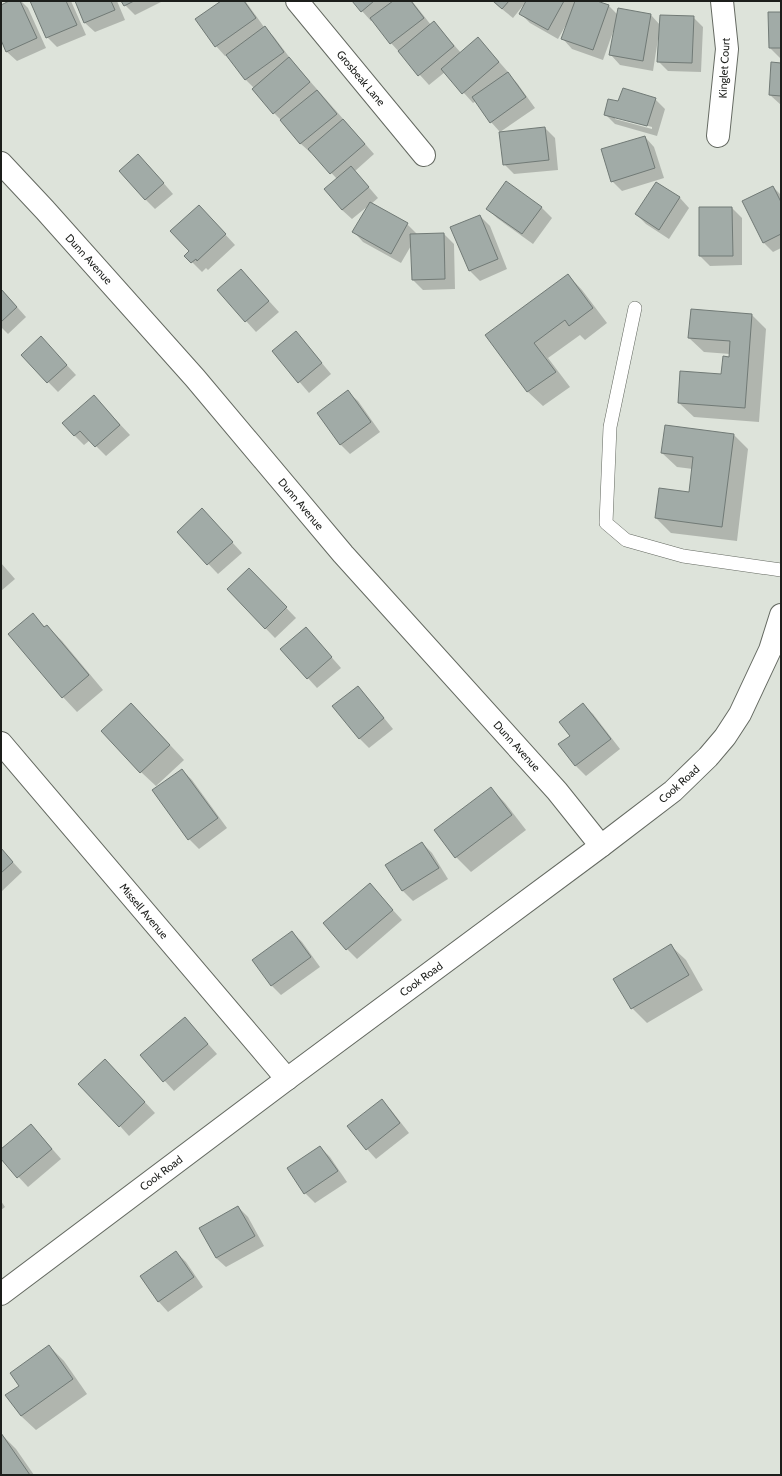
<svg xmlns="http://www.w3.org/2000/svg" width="782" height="1476" viewBox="0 0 782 1476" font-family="Cabin,sans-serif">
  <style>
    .shadow { fill: #0003; fill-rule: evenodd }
    .building { fill: #a1aba7; stroke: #717a76 }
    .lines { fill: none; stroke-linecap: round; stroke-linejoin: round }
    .service-casing { stroke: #646961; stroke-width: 14 }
    .minor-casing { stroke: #646961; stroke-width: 24 }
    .service { stroke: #fff; stroke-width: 13 }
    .minor { stroke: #fff; stroke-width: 22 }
    .labels { text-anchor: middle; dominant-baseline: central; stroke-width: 3.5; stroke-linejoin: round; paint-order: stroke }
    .street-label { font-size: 11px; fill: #1c1e1b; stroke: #fff }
  </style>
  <rect width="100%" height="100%" fill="#dde3da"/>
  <g class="shadow">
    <polygon points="12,1 21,1 28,8 46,48 17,61 7,52 1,37 1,6"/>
    <polygon points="31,1 71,1 86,35 57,47 47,37"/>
    <polygon points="76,1 117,1 125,20 95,32 85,23"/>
    <polygon points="123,1 163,1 135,15 125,5"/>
    <polygon points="223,1 246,2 264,27 274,37 293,62 374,154 355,171 378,198 371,204 407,224 418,235 444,234 454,244 455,289 423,290 413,280 412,244 401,263 363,242 354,232 368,206 352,219 342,210 337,179 312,152 311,153 301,144 284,123 274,113 253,90 254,88 246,80 227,55 225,56 216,46"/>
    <polygon points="353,1 412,1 431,25 434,22 461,53 487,48 508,72 507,73 517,83 535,108 500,132 491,122 476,101 473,103 445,72 429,85 391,43 373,20 371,21"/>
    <polygon points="492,1 594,1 609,6 618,15 651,15 660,25 693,17 703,27 701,72 668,71 658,61 659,39 658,39 653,71 620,65 611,55 614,29 603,60 572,49 563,39 567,23 558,39 530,23 520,13 526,4 525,3 513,18"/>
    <polygon points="781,13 781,58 780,58 770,48"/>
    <polygon points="772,63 781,64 781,105 770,95"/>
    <path d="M655,99L665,109L657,136L615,124L605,114L618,102ZM615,117L652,127V129L615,119Z"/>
    <polygon points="545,128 555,138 558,170 514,174 504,164"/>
    <polygon points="645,137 654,147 664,178 622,191 612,181"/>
    <polygon points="148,165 173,194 155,209 145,199"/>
    <polygon points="506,182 542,208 552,218 533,244 497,218 487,208"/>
    <polygon points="656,183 680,198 689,208 669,239 646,224 636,214"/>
    <polygon points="773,187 781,195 781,248 773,252 763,242"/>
    <polygon points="199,206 235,245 208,270 206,268 202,272 186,256 190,252"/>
    <polygon points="732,208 742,218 742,265 710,266 700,256"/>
    <polygon points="480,216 490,226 507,269 480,281 470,271 452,228"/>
    <polygon points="568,275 582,290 607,323 585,340 580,335 548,358 570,387 543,406 528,392 486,335"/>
    <polygon points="250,280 279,312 256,332 218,290"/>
    <polygon points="1,289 26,317 8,334 1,327"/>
    <polygon points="752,315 766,329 759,422 694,417 679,403 722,375 730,354 704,352 689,338"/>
    <polygon points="296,332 331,374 309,393 273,351"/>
    <polygon points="51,348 76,375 58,392 22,355"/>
    <polygon points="348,392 358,401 380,432 350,454 340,444"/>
    <polygon points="103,406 130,435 106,456 90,440 84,445 74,435"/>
    <polygon points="734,435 748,449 737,541 671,533 656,518 690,493 693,469 677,467 662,453"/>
    <polygon points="212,520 242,553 218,574 178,532"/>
    <polygon points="1,563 15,579 1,591"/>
    <polygon points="249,569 296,618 275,638 228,590"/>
    <polygon points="33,615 45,627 47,626 62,641 103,690 77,712 63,697"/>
    <polygon points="306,628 341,668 317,688 282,650"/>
    <polygon points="357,687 367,697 393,729 369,748 359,738"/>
    <polygon points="583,704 593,714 620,749 586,776 576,766 560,745 571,736"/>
    <polygon points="146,719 184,760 156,786 141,772"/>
    <polygon points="182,770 192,780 227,828 199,849 189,839"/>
    <polygon points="491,788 505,803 526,830 471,872 456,857"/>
    <polygon points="422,843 432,853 448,879 413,901 403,891 387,865"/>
    <polygon points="1,849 22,872 1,892"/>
    <polygon points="370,885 402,920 357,959 347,949"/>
    <polygon points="292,932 302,942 320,967 281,995 272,986"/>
    <polygon points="671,946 686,960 703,990 647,1023 632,1008"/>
    <polygon points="185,1018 217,1054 174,1091 141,1055"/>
    <polygon points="115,1070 155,1113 129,1136 120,1126"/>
    <polygon points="381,1100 391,1110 409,1133 376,1159 367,1149"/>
    <polygon points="40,1135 61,1159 28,1187 1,1158 1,1151"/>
    <polygon points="320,1147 330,1157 347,1182 315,1203 305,1193"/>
    <polygon points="1,1201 5,1207 1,1210"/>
    <polygon points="238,1207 248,1217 264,1246 226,1267 216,1258"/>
    <polygon points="176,1252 186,1262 203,1287 168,1312 159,1302 141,1277"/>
    <polygon points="49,1346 64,1361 87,1394 36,1430 21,1416 20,1386"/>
    <polygon points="1,1434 16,1449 34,1475 1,1475"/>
  </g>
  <g class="building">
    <polygon points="9,1 20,1 37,38 6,52 1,40 1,5"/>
    <polygon points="30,1 66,1 77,25 46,38"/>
    <polygon points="75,1 111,1 115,10 84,23"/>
    <polygon points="121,1 134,1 124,6"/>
    <polygon points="221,1 244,1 256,18 215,47 195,19"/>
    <polygon points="352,1 374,1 361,12"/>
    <polygon points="393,1 411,1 424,18 390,44 370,18"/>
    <polygon points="493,1 509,1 502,9"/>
    <polygon points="526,1 564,1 548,30 519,14"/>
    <polygon points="575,1 597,1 609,5 593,50 561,39"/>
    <polygon points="618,8 651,14 643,61 609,55"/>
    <polygon points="768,12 781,12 781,48 769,48"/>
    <polygon points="660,15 694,16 692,63 657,62"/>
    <polygon points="434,21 454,46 418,76 398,51"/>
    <polygon points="265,26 284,52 245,80 226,55"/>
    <polygon points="478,37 499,62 462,94 441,69"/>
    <polygon points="289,57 310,82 273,114 252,89"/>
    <polygon points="771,62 781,63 781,96 769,95"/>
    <polygon points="508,72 526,97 490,123 472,97"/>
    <polygon points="623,88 656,98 647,126 604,115 608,99 618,101"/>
    <polygon points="317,90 337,114 300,144 280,120"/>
    <polygon points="343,119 365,144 330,174 308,149"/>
    <polygon points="545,127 549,160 503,165 499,132"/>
    <polygon points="645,136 655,168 611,182 601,149"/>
    <polygon points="138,154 164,183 145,200 119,171"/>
    <polygon points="351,166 369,187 342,210 324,189"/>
    <polygon points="506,181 542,207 522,234 486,209"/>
    <polygon points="656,182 680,197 659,230 635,214"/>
    <polygon points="773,186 781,202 781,234 763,243 742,201"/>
    <polygon points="370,202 408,223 391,254 352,232"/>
    <polygon points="199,205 226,234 197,261 196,259 191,263 184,256 189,251 170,231"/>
    <polygon points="699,207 732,207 733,256 699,256"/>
    <polygon points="480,215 498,259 469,271 450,227"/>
    <polygon points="444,233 445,279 412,280 410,234"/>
    <polygon points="241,269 269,301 245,322 217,290"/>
    <polygon points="568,274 593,308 569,326 565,320 534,343 556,372 527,392 485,335"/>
    <polygon points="1,289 17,307 1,322"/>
    <polygon points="691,309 752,314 745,408 678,403 680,371 721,374 723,356 729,357 730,341 688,338"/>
    <polygon points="296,331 322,363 298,383 272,351"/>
    <polygon points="41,336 67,365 47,383 21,355"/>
    <polygon points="348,390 371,422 340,445 317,413"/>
    <polygon points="94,395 120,425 95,447 80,431 74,436 62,423"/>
    <polygon points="665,425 734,434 722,527 655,518 659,488 689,492 693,457 661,453"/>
    <polygon points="202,508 233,542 207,565 177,532"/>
    <polygon points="249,568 287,607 265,629 227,589"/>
    <polygon points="33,613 44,627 47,625 89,675 62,698 8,634"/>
    <polygon points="306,627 332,657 307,679 280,649"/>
    <polygon points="358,686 384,718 359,739 332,706"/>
    <polygon points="131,703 170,745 140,773 101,731"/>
    <polygon points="583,703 611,739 575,766 558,744 570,736 559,722"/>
    <polygon points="182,769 218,818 188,840 152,790"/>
    <polygon points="491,787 512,815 455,858 434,830"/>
    <polygon points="422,842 439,868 402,891 385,865"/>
    <polygon points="1,848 13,862 1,873"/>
    <polygon points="370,883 393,910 346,950 323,923"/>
    <polygon points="292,931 311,957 271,986 252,960"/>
    <polygon points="671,944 689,975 631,1009 613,979"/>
    <polygon points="185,1017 208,1044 163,1082 140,1055"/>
    <polygon points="105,1059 145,1102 119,1127 78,1084"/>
    <polygon points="382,1099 400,1123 366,1150 347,1126"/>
    <polygon points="31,1124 52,1149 17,1178 1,1159 1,1149"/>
    <polygon points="320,1146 338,1171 304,1194 287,1168"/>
    <polygon points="238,1206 255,1236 216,1258 199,1228"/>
    <polygon points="176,1251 194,1277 158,1302 140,1276"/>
    <polygon points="49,1345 73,1379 21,1416 5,1395 19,1386 10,1373"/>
    <polygon points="1,1433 30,1475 1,1475"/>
  </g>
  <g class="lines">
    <g class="service-casing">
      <polyline id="service" points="635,308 610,427 606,523 626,540 683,556 781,570"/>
    </g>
    <g class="minor-casing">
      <g id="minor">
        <polyline points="297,1 424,155"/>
        <polyline points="718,136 727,49 722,1"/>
        <polyline points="1,163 45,210 195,378 343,554 557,791 601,846"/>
        <polyline points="1,743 287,1079"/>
        <polyline points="1,1294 287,1079 601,846 673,791 708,757 725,737 740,714 770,650 781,615"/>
      </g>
    </g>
    <use href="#service" class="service"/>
    <use href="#minor" class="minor"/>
  </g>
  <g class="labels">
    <g class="street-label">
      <text transform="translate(724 68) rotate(-87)">Kinglet Court</text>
      <text transform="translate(361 78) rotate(50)">Grosbeak Lane</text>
      <text transform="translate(89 259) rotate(48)">Dunn Avenue</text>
      <text transform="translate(301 504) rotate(50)">Dunn Avenue</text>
      <text transform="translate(517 746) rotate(48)">Dunn Avenue</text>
      <text transform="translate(679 784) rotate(-42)">Cook Road</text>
      <text transform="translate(144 911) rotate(50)">Missell Avenue</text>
      <text transform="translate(421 979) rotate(-36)">Cook Road</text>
      <text transform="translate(161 1173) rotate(-37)">Cook Road</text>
    </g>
  </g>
  <rect width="782" height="1476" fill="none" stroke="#1c1e1b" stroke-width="4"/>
</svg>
